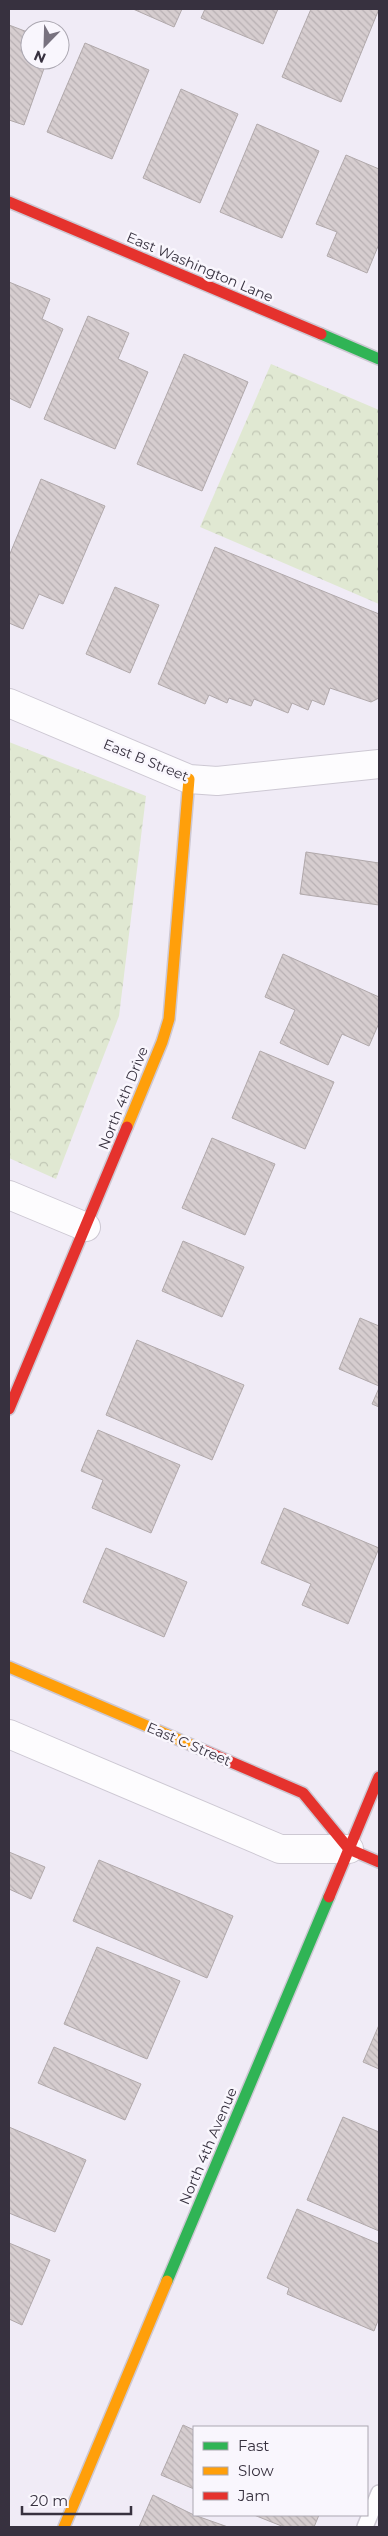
<svg xmlns="http://www.w3.org/2000/svg" width="388" height="2536" viewBox="0 0 388 2536" font-family="Montserrat,sans-serif">
  <style>
    .park { fill: url(#park-crowns) }
    .building { fill: url(#building-back-hatch); stroke: #b1a9ab }
    .lines { fill: none; stroke-linecap: round; stroke-linejoin: round }
    .lane-casing { stroke: #cdc8d3; stroke-width: 18 }
    .street-casing { stroke: #cdc8d3; stroke-width: 30 }
    .fast-casing { stroke: #cdc8d3; stroke-width: 14 }
    .slow-casing { stroke: #cdc8d3; stroke-width: 14 }
    .jam-casing { stroke: #cdc8d3; stroke-width: 14 }
    .lane { stroke: #fdfcfe; stroke-width: 15 }
    .street { stroke: #fdfcfe; stroke-width: 28 }
    .fast { stroke: #30b455; stroke-width: 11 }
    .slow { stroke: #ff9f0a; stroke-width: 11 }
    .jam { stroke: #e5322d; stroke-width: 11 }
    .labels { text-anchor: middle; dominant-baseline: central; stroke-width: 5; stroke-linejoin: round; paint-order: stroke }
    .street-label { font-size: 14px; fill: #37313f; stroke: #f9f6fd }
  </style>
  <defs>
    <pattern id="park-crowns" width="20" height="18" patternUnits="userSpaceOnUse" patternTransform="scale(1.25)"><rect width="20" height="18" fill="#e0e8d2"/><path d="M2 6a3 3 0 1 1 6 0M12 15a3 3 0 1 1 6 0" fill="none" stroke="#c1c7b5"/></pattern>
    <pattern id="building-back-hatch" width="6" height="6" patternUnits="userSpaceOnUse" patternTransform="scale(1.25)"><rect width="6" height="6" fill="#d6cdcf"/><path d="M-1 5l2 2M0 0l6 6M5-1l2 2" fill="none" stroke="#b8b0b3"/></pattern>
  </defs>
  <rect width="100%" height="100%" fill="#f0ebf6"/>
  <g class="park">
    <polygon points="271,364 379,410 379,604 200,527"/>
    <polygon points="9,742 146,796 119,1016 56,1179 9,1158"/>
  </g>
  <g class="building">
    <polygon points="133,9 182,9 174,27"/>
    <polygon points="205,9 278,9 263,44 201,18"/>
    <polygon points="311,9 379,9 341,102 282,77"/>
    <polygon points="9,25 30,33 30,60 47,60 24,125 9,120"/>
    <polygon points="85,43 149,70 112,159 47,132"/>
    <polygon points="181,89 238,114 200,203 143,178"/>
    <polygon points="257,124 319,151 282,238 220,212"/>
    <polygon points="346,155 379,169 379,244 367,273 327,256 337,232 316,224"/>
    <polygon points="9,282 50,299 42,319 63,329 30,408 9,398"/>
    <polygon points="88,316 129,333 118,359 148,372 115,449 44,419"/>
    <polygon points="184,354 248,382 202,491 137,464"/>
    <polygon points="41,479 105,506 63,604 39,594 23,629 9,623 9,556"/>
    <polygon points="215,547 379,614 379,698 371,702 330,688 324,705 312,700 308,710 292,703 288,713 254,699 251,706 229,698 227,703 209,695 205,704 158,684"/>
    <polygon points="115,587 159,605 130,673 86,654"/>
    <polygon points="306,852 379,863 379,905 300,894"/>
    <polygon points="283,954 379,997 379,1023 369,1046 342,1034 328,1065 280,1043 295,1010 265,997"/>
    <polygon points="260,1051 334,1082 305,1149 232,1118"/>
    <polygon points="212,1138 275,1164 245,1235 182,1208"/>
    <polygon points="183,1241 244,1267 222,1317 162,1291"/>
    <polygon points="360,1318 379,1326 379,1386 339,1369"/>
    <polygon points="137,1340 244,1385 212,1460 106,1415"/>
    <polygon points="379,1388 379,1407 372,1404"/>
    <polygon points="98,1430 180,1465 151,1533 92,1508 103,1480 81,1471"/>
    <polygon points="284,1508 379,1548 348,1624 302,1605 311,1584 261,1563"/>
    <polygon points="106,1548 187,1582 164,1637 83,1602"/>
    <polygon points="9,1852 45,1867 31,1899 9,1889"/>
    <polygon points="99,1860 233,1916 207,1978 73,1921"/>
    <polygon points="97,1947 180,1981 147,2059 64,2024"/>
    <polygon points="379,2025 379,2069 363,2062"/>
    <polygon points="54,2047 141,2084 125,2120 38,2083"/>
    <polygon points="343,2117 379,2132 379,2231 307,2200"/>
    <polygon points="9,2127 86,2160 55,2232 9,2213"/>
    <polygon points="297,2209 379,2244 379,2318 374,2331 287,2294 289,2288 267,2278"/>
    <polygon points="9,2243 50,2260 22,2325 9,2319"/>
    <polygon points="183,2425 194,2430 194,2489 161,2475"/>
    <polygon points="153,2495 194,2515 228,2527 139,2527"/>
    <polygon points="254,2515 319,2515 314,2527 284,2527"/>
  </g>
  <g class="lines">
    <g class="lane-casing">
      <polyline id="lane" points="365,2527 379,2493"/>
    </g>
    <g class="street-casing">
      <g id="street">
        <polyline points="9,703 189,779 217,781 379,764"/>
        <polyline points="9,1195 86,1227"/>
        <polyline points="9,1734 280,1849 349,1849"/>
      </g>
    </g>
    <g class="fast-casing">
      <g id="fast">
        <polyline points="321,334 379,359"/>
        <polyline points="167,2281 329,1897"/>
      </g>
    </g>
    <g class="slow-casing">
      <g id="slow">
        <polyline points="127,1127 162,1042 169,1019 189,779"/>
        <polyline points="9,1667 196,1747"/>
        <polyline points="64,2527 167,2281"/>
      </g>
    </g>
    <g class="jam-casing">
      <g id="jam">
        <polyline points="9,202 321,334"/>
        <polyline points="9,1409 127,1127"/>
        <polyline points="196,1747 303,1793 349,1849 379,1862"/>
        <polyline points="329,1897 379,1777"/>
      </g>
    </g>
    <use href="#lane" class="lane"/>
    <use href="#street" class="street"/>
    <use href="#fast" class="fast"/>
    <use href="#slow" class="slow"/>
    <use href="#jam" class="jam"/>
  </g>
  <g class="labels">
    <g class="street-label">
      <text transform="translate(200 267) rotate(23)">East Washington Lane</text>
      <text transform="translate(146 760) rotate(22)">East B Street</text>
      <text transform="translate(123 1098) rotate(-68)">North 4th Drive</text>
      <text transform="translate(189 1744) rotate(23)">East C Street</text>
      <text transform="translate(208 2146) rotate(-67)">North 4th Avenue</text>
    </g>
  </g>
  <rect width="388" height="2536" fill="none" stroke="#37313f" stroke-width="20"/>
  <rect x="193" y="2426" width="175" height="90" fill="#f9f6fd" stroke="#aba7b1"/>
  <rect x="203" y="2442" width="25" height="8" fill="#30b455" stroke="#aba7b1"/>
  <text x="238" y="2451" font-size="15" fill="#37313f">Fast</text>
  <rect x="203" y="2467" width="25" height="8" fill="#ff9f0a" stroke="#aba7b1"/>
  <text x="238" y="2476" font-size="15" fill="#37313f">Slow</text>
  <rect x="203" y="2492" width="25" height="8" fill="#e5322d" stroke="#aba7b1"/>
  <text x="238" y="2501" font-size="15" fill="#37313f">Jam</text>
  <g transform="translate(45 45) rotate(203)"><circle r="24" fill="#f9f6fd" stroke="#aba7b1"/>
  <path d="M0-4L9 19L0 12L-9 19Z" fill="#78727f"/>
  <text y="-8" font-size="14" font-weight="bold" text-anchor="middle" fill="#37313f">N</text>
  </g>
  <path d="M22 2506v8h109v-8" fill="none" stroke="#37313f" stroke-width="2.5"/>
  <text x="30" y="2506" font-size="15" fill="#37313f" stroke="#f9f6fd" stroke-width="4" paint-order="stroke">20 m</text>
</svg>
